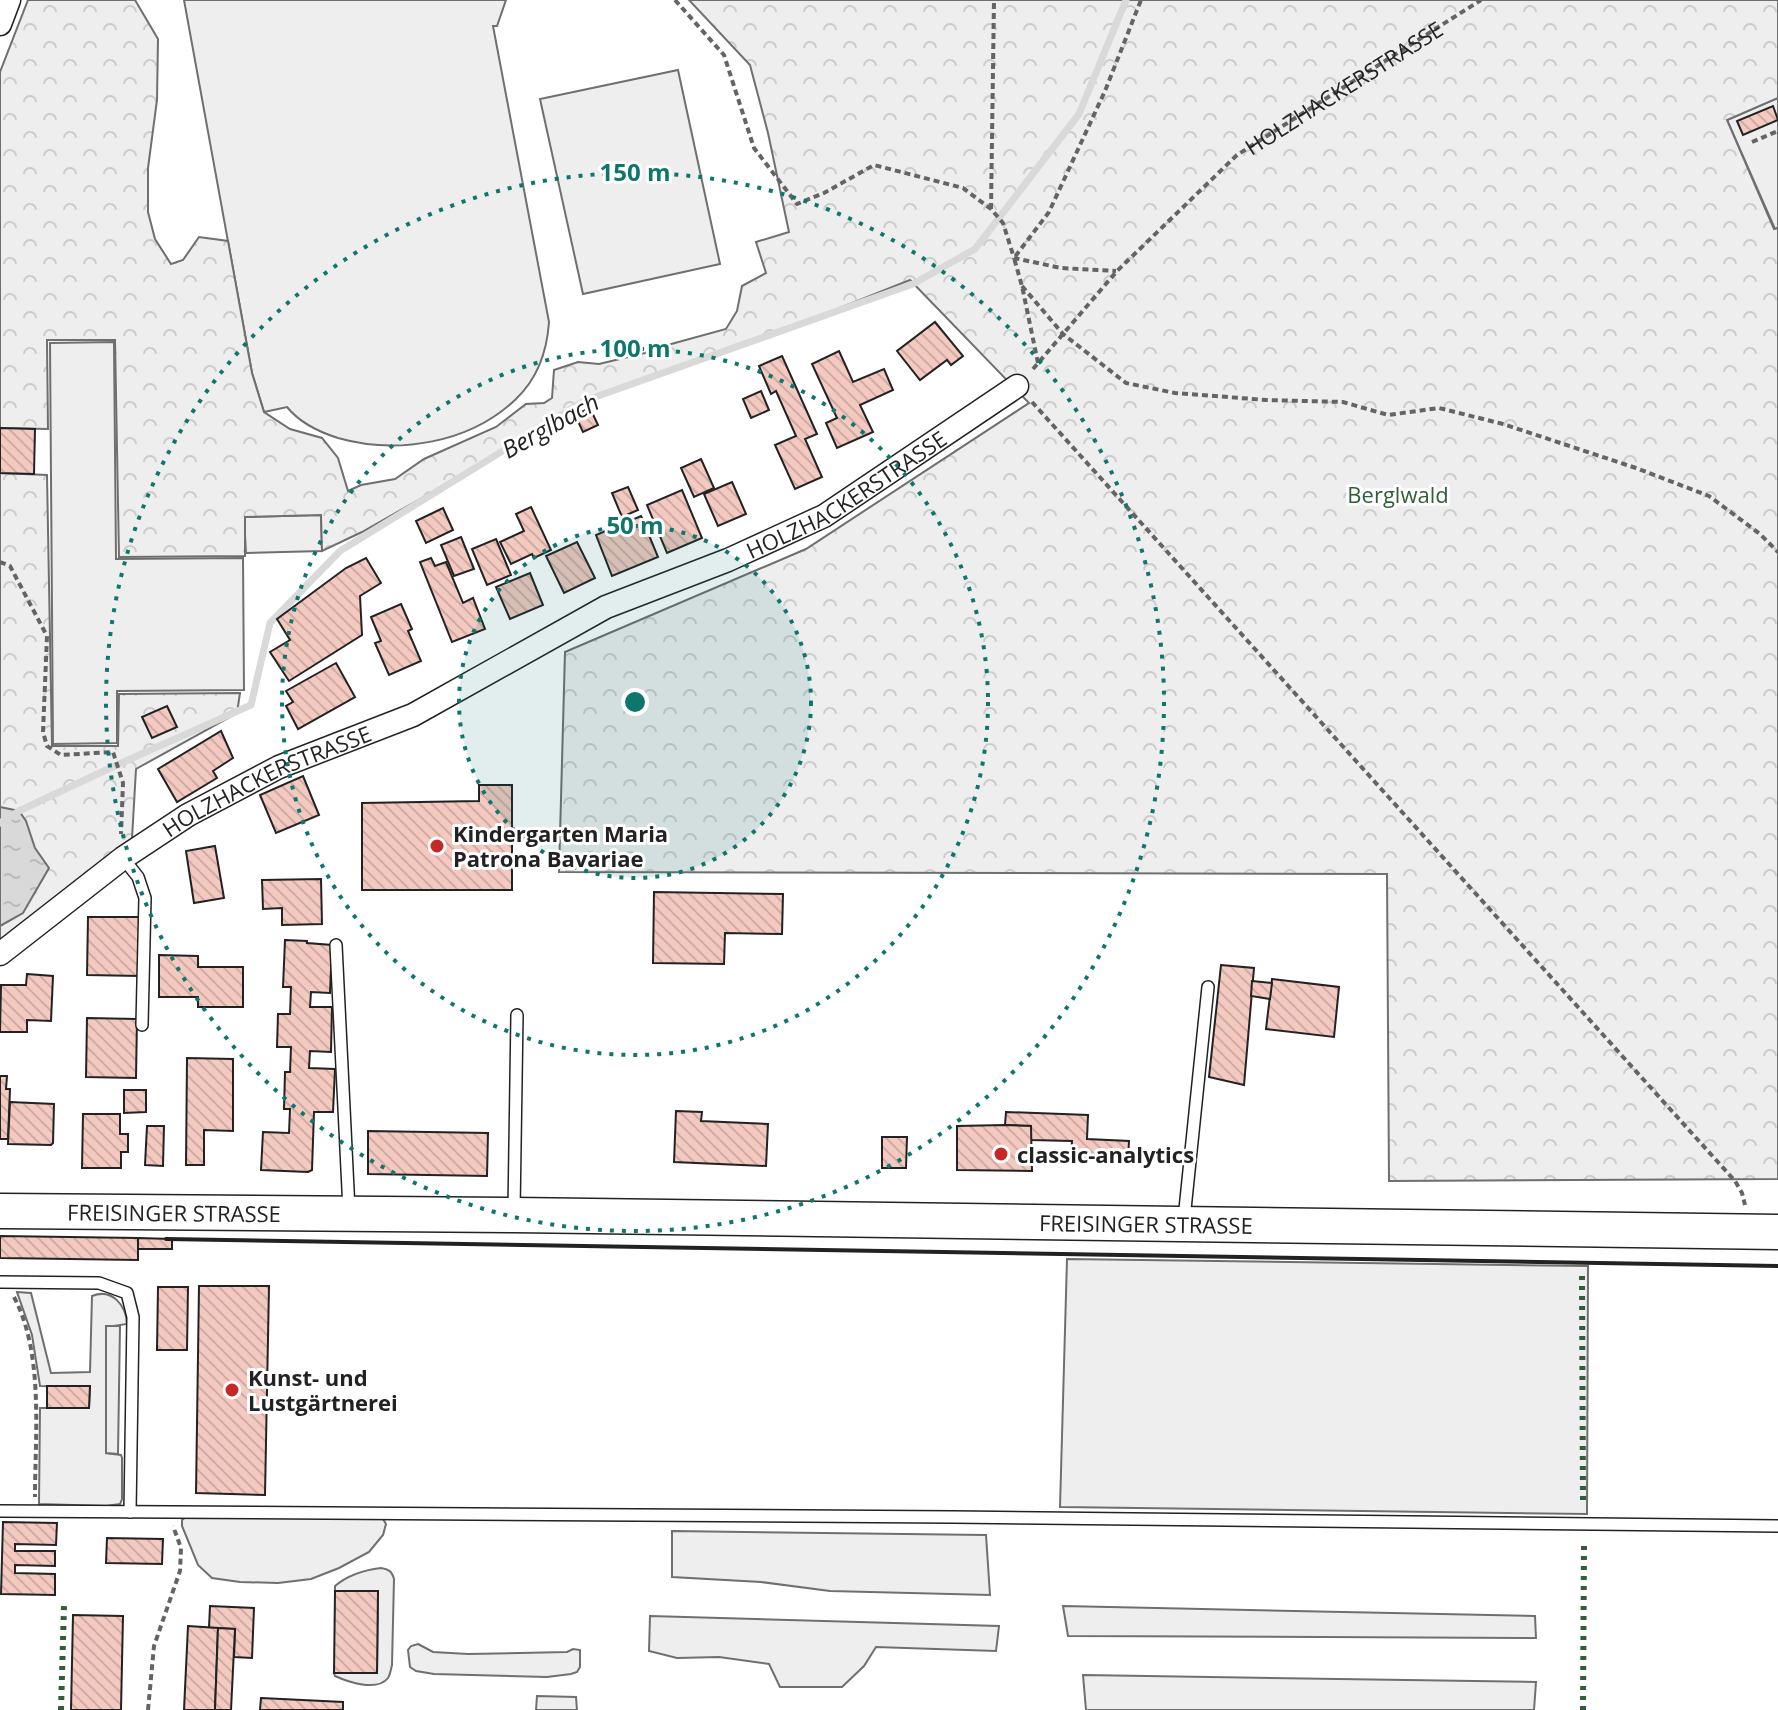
<svg xmlns="http://www.w3.org/2000/svg" width="1778" height="1710" viewBox="0 0 1778 1710" font-family="'Open Sans',sans-serif">
  <style>
    .grass { fill: #eee; stroke: #6f6f6f; stroke-width: 2 }
    .forest { fill: url(#forest-crowns); stroke: #6f6f6f; stroke-width: 2 }
    .parking { fill: #ededed; stroke: #6f6f6f; stroke-width: 2 }
    .water { fill: url(#water-ripples); stroke: #6f6f6f; stroke-width: 2 }
    .lines { fill: none; stroke-linecap: round; stroke-linejoin: round }
    .stream { stroke: #d9d9d9; stroke-width: 7 }
    .building { fill: url(#building-back-hatch); stroke: #222; stroke-width: 2 }
    .service-casing { stroke: #222; stroke-width: 14 }
    .minor-casing { stroke: #222; stroke-width: 25 }
    .primary-casing { stroke: #222; stroke-width: 37 }
    .path { stroke: #646464; stroke-width: 4; stroke-dasharray: 6 4; stroke-linecap: butt }
    .service { stroke: #fff; stroke-width: 11 }
    .minor { stroke: #fff; stroke-width: 22 }
    .primary { stroke: #fff; stroke-width: 34 }
    .hedge { stroke: #2f5e38; stroke-width: 6; stroke-dasharray: 4 6; stroke-linecap: butt }
    .wall { stroke: #222; stroke-width: 4 }
    .ring { fill: none; stroke: #0f766e; stroke-width: 4; stroke-dasharray: 4 8 }
    .poi-dot { fill: #c62828; stroke: #fff; stroke-width: 3 }
    .labels { text-anchor: middle; dominant-baseline: central; stroke-width: 6; stroke-linejoin: round; paint-order: stroke }
    .street-label { font-size: 22px; fill: #222; stroke: #fff }
    .park-label { font-size: 22px; fill: #2f5e38; stroke: #fff }
    .poi-label { font-size: 22px; font-weight: bold; fill: #222; stroke: #fff; text-anchor: start }
    .water-label { font-size: 24px; font-style: italic; fill: #222; stroke: #fff }
    .centre { fill: #0f766e; stroke: #fff; stroke-width: 4 }
    .ring-label { font-size: 24px; text-anchor: middle; font-weight: bold; fill: #0f766e; stroke: #fff; stroke-width: 6; stroke-linejoin: round; paint-order: stroke }
  </style>
  <defs>
    <pattern id="forest-crowns" width="20" height="18" patternUnits="userSpaceOnUse" patternTransform="scale(2)"><rect width="20" height="18" fill="#eee"/><path d="M2 6a3 3 0 1 1 6 0M12 15a3 3 0 1 1 6 0" fill="none" stroke="#ccc"/></pattern>
    <pattern id="water-ripples" width="26" height="14" patternUnits="userSpaceOnUse" patternTransform="scale(2)"><rect width="26" height="14" fill="#d9d9d9"/><path d="M2 4q2-2 4 0t4 0M15 11q2-2 4 0t4 0" fill="none" stroke="#bababa"/></pattern>
    <pattern id="building-back-hatch" width="6" height="6" patternUnits="userSpaceOnUse" patternTransform="scale(2)"><rect width="6" height="6" fill="#f3c9c0"/><path d="M-1 5l2 2M0 0l6 6M5-1l2 2" fill="none" stroke="#d0aca5"/></pattern>
  </defs>
  <rect width="100%" height="100%" fill="#fff"/>
  <g class="grass">
    <path d="M184,0H506L497,26H493L549,322C547,352 538,378 516,399C470,443 398,455 338,438C319,432 300,423 287,407L264,412L252,373Z"/>
    <polygon points="678,70 720,264 583,294 540,99"/>
    <polygon points="1778,98 1778,228 1775,229 1727,120"/>
    <polygon points="114,342 116,559 243,558 244,690 117,691 117,743 53,744 50,343"/>
    <polygon points="321,515 322,551 246,553 244,517"/>
    <polygon points="1067,1259 1588,1266 1587,1514 1060,1507"/>
    <path d="M17,1292L31,1293L51,1373L90,1372L92,1296C112,1288 126,1305 127,1324L106,1327V1453L121,1455L122,1458V1499L120,1504L106,1506L39,1504L40,1408H89L90,1387L40,1386L32,1335Z"/>
    <polygon points="186,1517 376,1517 383,1519 386,1524 383,1535 369,1552 339,1568 311,1579 278,1583 240,1582 212,1578 198,1565 182,1526 182,1520"/>
    <polygon points="672,1531 986,1535 990,1595 830,1591 761,1582 672,1577"/>
    <path d="M381,1568C388,1569 392,1571 394,1579L392,1665C391,1669 390,1675 388,1678C377,1692 348,1682 335,1676L334,1673H377L378,1592L335,1591V1586C348,1575 364,1570 381,1568Z"/>
    <polygon points="1063,1606 1535,1616 1536,1638 1068,1636"/>
    <polygon points="650,1616 999,1626 996,1651 876,1647 864,1666 842,1687 780,1687 769,1664 719,1657 677,1658 649,1651"/>
    <polygon points="418,1644 433,1652 468,1654 567,1652 573,1649 580,1650 580,1667 577,1672 571,1674 547,1677 434,1674 416,1671 410,1667 408,1650 411,1646"/>
    <polygon points="1083,1675 1536,1682 1534,1710 1086,1710"/>
    <polygon points="537,1696 576,1697 577,1710 536,1710"/>
  </g>
  <g class="forest">
    <polygon points="28,0 135,0 158,39 157,100 148,168 148,212 155,239 171,264 183,260 199,237 228,241 252,373 264,412 290,429 322,438 338,458 348,491 361,485 395,479 424,459 496,427 526,404 544,403 552,398 554,370 578,362 599,364 645,353 664,346 726,329 737,311 742,286 766,273 756,242 789,232 768,133 750,65 689,0 1778,0 1778,98 1727,120 1774,229 1778,228 1778,1179 1389,1181 1387,874 559,872 565,652 806,549 1029,403 910,280 777,333 585,399 422,498 362,532 322,551 321,515 245,517 245,556 119,557 115,340 47,340 48,429 0,428 0,72"/>
    <polygon points="0,473 47,475 52,746 118,746 119,694 240,693 237,713 136,769 131,856 0,944"/>
  </g>
  <polygon class="parking" points="106,1326 120,1326 118,1454 106,1453"/>
  <polygon class="water" points="0,807 19,811 26,821 35,848 49,868 23,913 0,926"/>
  <g class="lines">
    <polyline class="stream" points="0,823 19,811 108,769 251,705 270,623 340,551 584,401 913,284 975,249 1079,114 1126,0"/>
  </g>
  <g class="building">
    <polygon points="1773,106 1778,120 1743,135 1737,121"/>
    <polygon points="935,322 963,356 951,365 947,360 920,380 897,351"/>
    <polygon points="839,351 853,382 884,369 893,390 860,405 873,432 837,448 826,423 837,418 812,364"/>
    <polygon points="782,356 817,434 805,439 822,477 795,489 775,445 796,436 776,391 771,394 759,366"/>
    <polygon points="761,391 769,410 751,418 743,399"/>
    <polygon points="590,408 598,425 583,432 575,415"/>
    <polygon points="0,428 35,429 34,474 0,473"/>
    <polygon points="701,459 714,488 694,497 681,468"/>
    <polygon points="732,482 746,514 718,526 704,494"/>
    <polygon points="628,487 638,510 622,517 612,493"/>
    <polygon points="682,490 702,538 667,553 647,505"/>
    <polygon points="531,507 551,550 534,558 532,554 511,564 500,542 524,531 516,514"/>
    <polygon points="443,508 453,530 426,543 416,521"/>
    <polygon points="641,516 658,557 612,576 596,535"/>
    <polygon points="461,537 474,569 454,576 441,545"/>
    <polygon points="496,539 511,575 487,585 472,549"/>
    <polygon points="577,542 595,578 564,593 546,556"/>
    <polygon points="366,558 381,583 360,596 362,635 289,681 270,652 290,640 277,619 346,568"/>
    <polygon points="431,558 435,566 446,562 463,603 473,598 485,629 452,642 420,562"/>
    <polygon points="530,573 543,605 510,619 496,587"/>
    <polygon points="401,604 412,629 408,631 421,661 389,675 375,643 381,641 371,617"/>
    <polygon points="336,663 355,697 298,729 286,706 293,702 286,691"/>
    <polygon points="167,706 177,727 152,738 142,717"/>
    <polygon points="221,731 233,758 213,771 217,778 177,802 158,769"/>
    <polygon points="303,776 319,815 276,833 260,795"/>
    <polygon points="479,785 512,785 512,890 362,890 362,803 479,801"/>
    <polygon points="215,846 224,898 194,903 186,851"/>
    <polygon points="321,879 322,924 282,925 282,908 263,909 262,880"/>
    <polygon points="654,892 783,894 782,934 725,933 724,964 653,963"/>
    <polygon points="88,917 141,917 140,976 87,975"/>
    <polygon points="285,940 307,941 307,943 332,945 330,993 311,992 310,1007 332,1007 331,1052 310,1051 309,1068 335,1069 333,1112 314,1112 312,1170 308,1172 261,1170 263,1132 289,1133 290,1109 284,1109 285,1072 290,1072 291,1047 277,1047 278,1014 290,1014 291,987 283,987"/>
    <polygon points="159,955 198,956 198,967 243,967 243,1007 198,1007 198,997 159,997"/>
    <polygon points="1221,965 1254,968 1244,1085 1209,1077"/>
    <polygon points="27,974 53,976 51,1021 27,1020 27,1032 0,1032 1,985 26,985"/>
    <polygon points="1272,979 1339,987 1334,1037 1266,1029"/>
    <polygon points="1252,981 1272,983 1270,999 1251,996"/>
    <polygon points="87,1018 137,1019 136,1078 86,1077"/>
    <polygon points="187,1058 233,1059 233,1131 204,1130 204,1165 186,1165"/>
    <polygon points="0,1076 7,1076 6,1089 10,1089 8,1139 0,1139"/>
    <polygon points="124,1090 146,1090 146,1112 124,1113"/>
    <polygon points="10,1102 54,1104 53,1143 51,1145 8,1144"/>
    <polygon points="676,1111 702,1112 701,1121 768,1124 766,1166 674,1162"/>
    <polygon points="1006,1112 1088,1115 1087,1139 1129,1141 1128,1159 1071,1157 1072,1141 1031,1140 1031,1126 1005,1125"/>
    <polygon points="83,1114 120,1114 120,1134 128,1134 128,1152 121,1152 121,1168 82,1168"/>
    <polygon points="1005,1125 1031,1126 1032,1171 957,1170 957,1126"/>
    <polygon points="147,1126 164,1126 163,1166 145,1165"/>
    <polygon points="368,1131 488,1133 487,1176 368,1174"/>
    <polygon points="882,1137 907,1137 906,1168 882,1168"/>
    <polygon points="0,1236 138,1238 138,1260 0,1258"/>
    <polygon points="138,1238 172,1239 172,1249 138,1249"/>
    <polygon points="199,1286 269,1286 265,1495 196,1493"/>
    <polygon points="158,1287 188,1287 187,1350 157,1350"/>
    <polygon points="47,1386 90,1386 89,1408 47,1408"/>
    <polygon points="3,1522 57,1523 56,1545 15,1544 15,1551 55,1551 55,1566 15,1565 15,1573 55,1574 55,1595 1,1594"/>
    <polygon points="107,1538 163,1539 162,1564 106,1563"/>
    <polygon points="335,1591 378,1591 377,1673 334,1673"/>
    <polygon points="210,1606 254,1608 252,1658 234,1657 235,1629 209,1628"/>
    <polygon points="73,1615 123,1616 121,1710 71,1710"/>
    <polygon points="188,1626 218,1628 215,1710 184,1710"/>
    <polygon points="218,1628 235,1629 231,1710 215,1710"/>
    <polygon points="261,1698 343,1702 343,1710 260,1710"/>
  </g>
  <g class="lines">
    <g class="service-casing">
      <g id="service">
        <polyline points="123,858 138,877 145,898 142,1025"/>
        <polyline points="336,945 349,1210"/>
        <polyline points="514,1211 517,1015"/>
        <polyline points="1184,1219 1208,987"/>
        <polyline points="0,1282 99,1283 127,1293 133,1317 130,1512"/>
        <polyline points="0,1511 953,1517 1778,1526"/>
      </g>
    </g>
    <g class="minor-casing">
      <g id="minor">
        <polyline points="0,24 9,0"/>
        <path id="s2" d="M0,954L123,858L188,815L279,767L413,715L606,607L728,560L824,516L1017,386"/>
      </g>
    </g>
    <g class="primary-casing">
      <g id="primary">
        <path id="s3" d="M0,1211L514,1215L1778,1232"/>
      </g>
    </g>
    <g class="path">
      <polyline points="675,0 724,55 754,148 797,204 824,193 874,165 963,188 991,209 1003,223 1014,258 1061,268 1116,271"/>
      <polyline points="1752,142 1778,131"/>
      <polyline points="991,209 994,0"/>
      <polyline points="1022,286 1063,334 1126,383 1175,393 1266,400 1343,402 1388,415 1439,408 1503,424 1636,468 1709,496 1760,534 1778,552"/>
      <polyline points="1038,363 1022,286 1014,258 1049,212 1105,91 1141,0"/>
      <path id="s1" d="M1033,369L1117,271L1237,155L1481,0"/>
      <polyline points="1032,402 1735,1181 1742,1193 1745,1205"/>
      <polyline points="0,562 10,566 47,636 43,732 47,746 61,755 113,752 123,783 121,834"/>
      <path d="M14,1297C44,1354 35,1434 35,1497"/>
      <polyline points="148,1710 154,1646 180,1571 181,1548 173,1526"/>
    </g>
    <use href="#service" class="service"/>
    <use href="#minor" class="minor"/>
    <use href="#primary" class="primary"/>
    <g class="hedge">
      <polyline points="1582,1276 1583,1501"/>
      <polyline points="61,1710 64,1606"/>
      <polyline points="1583,1710 1584,1545"/>
    </g>
    <polyline class="wall" points="166,1239 1778,1266"/>
  </g>
  <circle cx="635" cy="702" r="176" fill="#0f766e" fill-opacity=".12"/>
  <g class="ring">
    <circle cx="635" cy="702" r="176"/>
    <circle cx="635" cy="702" r="353"/>
    <circle cx="635" cy="702" r="529"/>
  </g>
  <g class="poi-dot">
    <circle cx="437" cy="846" r="8"/>
    <circle cx="1001" cy="1154" r="8"/>
    <circle cx="232" cy="1390" r="8"/>
  </g>
  <g class="labels">
    <g class="street-label">
      <text stroke="none"><textPath href="#s1" startOffset="422">HOLZHACKERSTRASSE</textPath></text>
      <text stroke="none"><textPath href="#s2" startOffset="968">HOLZHACKERSTRASSE</textPath></text>
      <text stroke="none"><textPath href="#s2" startOffset="320">HOLZHACKERSTRASSE</textPath></text>
      <text stroke="none"><textPath href="#s3" startOffset="174">FREISINGER STRASSE</textPath></text>
      <text stroke="none"><textPath href="#s3" startOffset="1146">FREISINGER STRASSE</textPath></text>
    </g>
    <g class="park-label">
      <text x="1398" y="494">Berglwald</text>
    </g>
    <g class="poi-label">
      <text x="453" y="833">Kindergarten Maria<tspan x="453" dy="25">Patrona Bavariae</tspan></text>
      <text x="1017" y="1154">classic-analytics</text>
      <text x="248" y="1377">Kunst- und<tspan x="248" dy="25">Lustgärtnerei</tspan></text>
    </g>
    <g class="water-label">
      <text transform="translate(550 425) rotate(-29)">Berglbach</text>
    </g>
  </g>
  <circle cx="635" cy="702" r="12" class="centre"/>
  <g class="ring-label">
    <text x="635" y="181">150 m</text>
    <text x="635" y="357">100 m</text>
    <text x="635" y="534">50 m</text>
  </g>
</svg>
